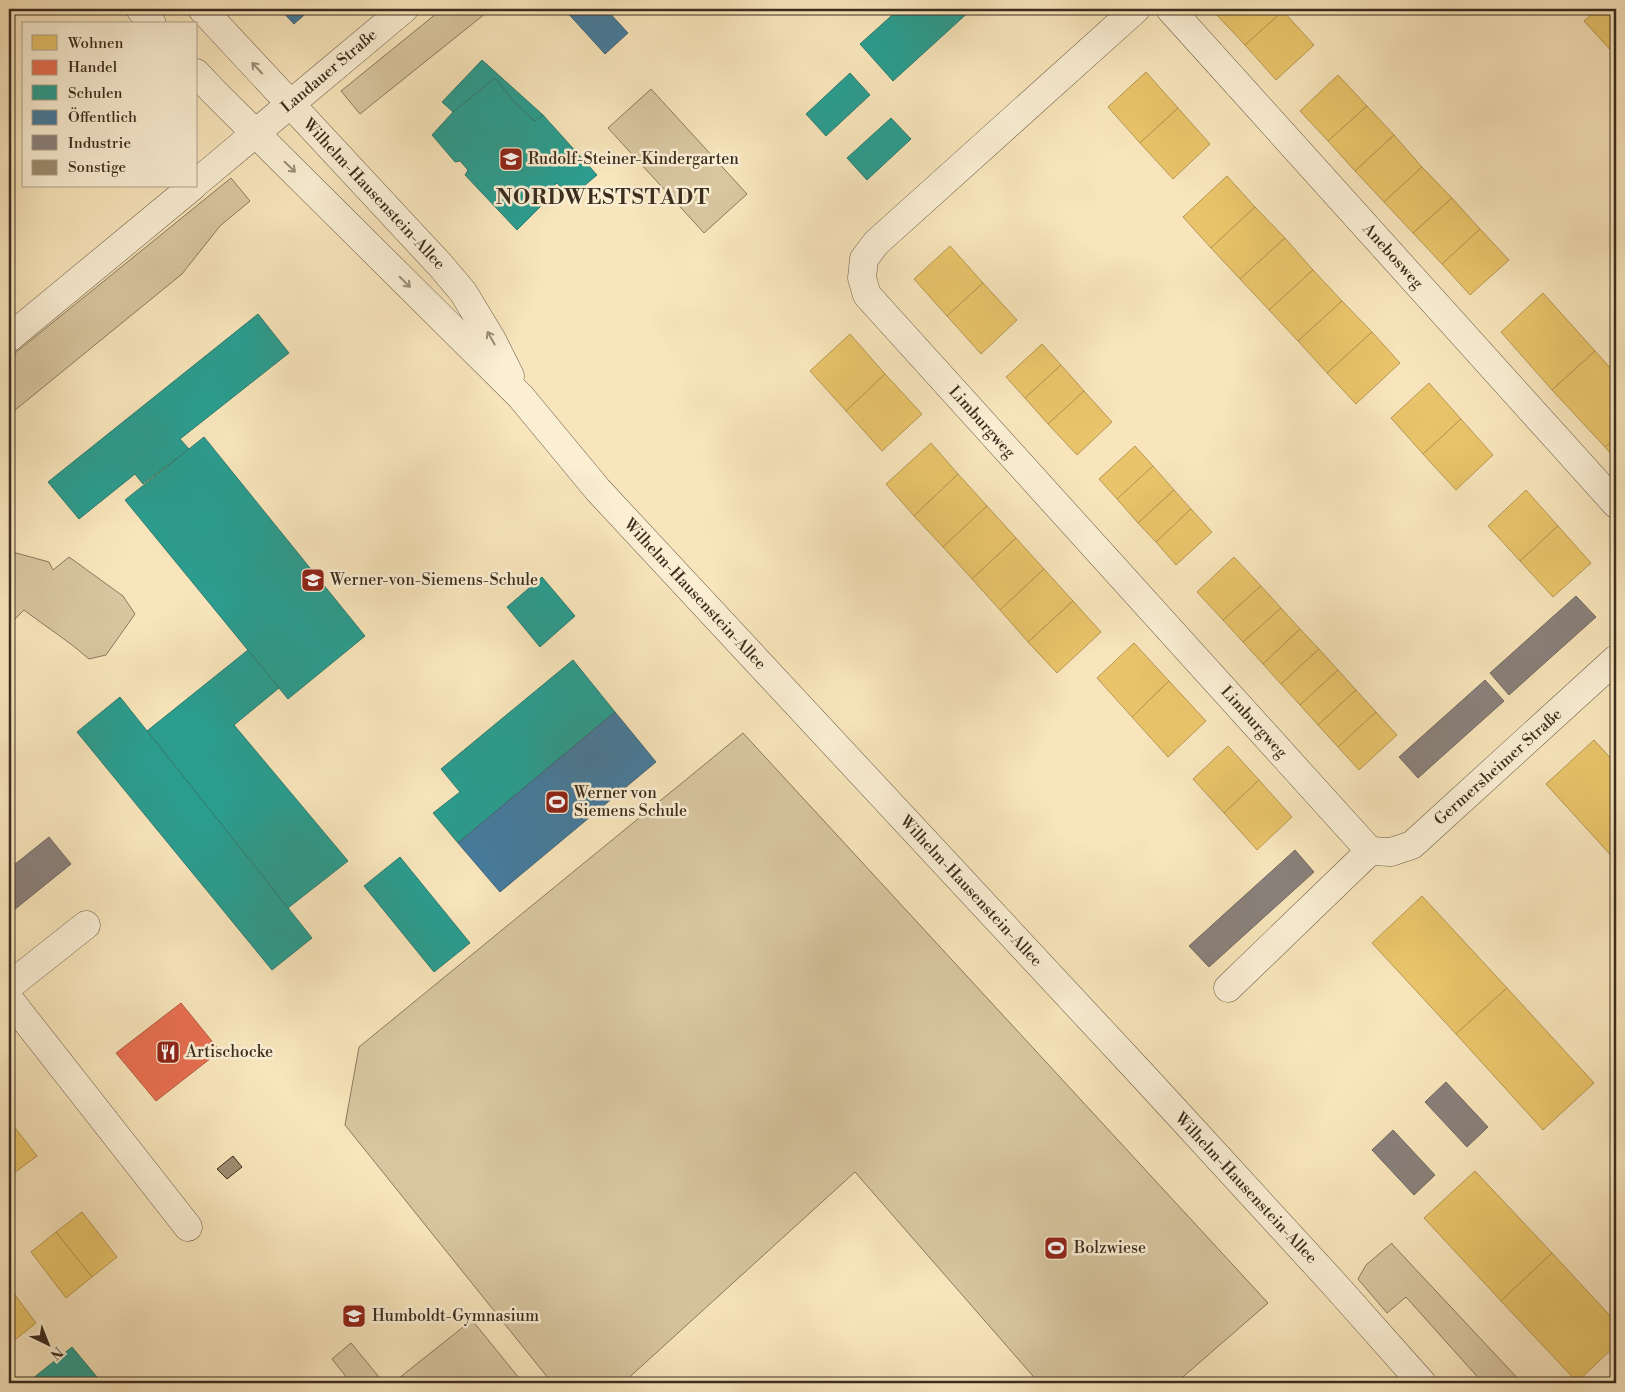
<svg xmlns="http://www.w3.org/2000/svg" width="1625" height="1392" viewBox="0 0 1625 1392" font-family="'Libre Bodoni',serif">
  <style>
    .green { fill: #d8c6a0; stroke: #8a7a5f }
    .homes { fill: #e9c46a; stroke: #b59753 }
    .shops { fill: #e76f51; stroke: #b35b42 }
    .schools { fill: #2a9d8f; stroke: #2f7b6d }
    .public { fill: #457b9d; stroke: #426477 }
    .industry { fill: #8a817c; stroke: #726860 }
    .building { fill: #9d8d70; stroke: #3b2d1e }
    .lines { fill: none; stroke-linecap: round; stroke-linejoin: round }
    .minor-casing { stroke: #6a5b45; stroke-width: 29 }
    .minor { stroke: #faeed3; stroke-width: 28 }
    .oneway { stroke: #9a8e78 }
    .labels { text-anchor: middle; dominant-baseline: central; stroke-width: 5; stroke-linejoin: round; paint-order: stroke }
    .street-label { font-size: 16px; fill: #3b2d1e; stroke: #faeed3 }
    .poi-label { font-size: 16px; fill: #3b2d1e; stroke: #faeed3; text-anchor: start }
    .district-label { font-size: 21px; font-weight: bold; letter-spacing: 1px; fill: #3b2d1e; stroke: #faeed3 }
  </style>
  <rect width="100%" height="100%" fill="#f8e5bb"/>
  <filter id="stains"><feTurbulence type="fractalNoise" baseFrequency=".004" numOctaves="4"/><feColorMatrix values="0 0 0 0 .2 0 0 0 0 .09 0 0 0 0 .02 0 0 0 .5 -.17"/></filter>
  <radialGradient id="worn" r=".72"><stop offset=".6" stop-color="#630" stop-opacity="0"/><stop offset="1" stop-color="#630" stop-opacity=".3"/></radialGradient>
  <g class="green">
    <polygon points="442,9 491,9 360,114 341,91"/>
    <polygon points="651,89 747,194 704,233 608,128"/>
    <polygon points="231,178 250,201 220,226 182,274 9,415 9,358"/>
    <path d="M9,551L49,562L53,570L69,557L123,596L135,614L106,655L89,659C69,641 46,627 24,610L9,625Z"/>
    <polygon points="743,733 1268,1303 1176,1383 1039,1383 855,1172 623,1383 552,1383 345,1125 359,1047"/>
    <polygon points="1392,1243 1392,1244 1522,1383 1483,1383 1406,1297 1387,1313 1358,1279 1366,1265"/>
    <polygon points="472,1320 523,1383 395,1383 394,1382"/>
    <polygon points="351,1343 384,1383 351,1383 332,1359"/>
  </g>
  <g class="homes">
    <polygon points="1217,9 1281,9 1283,11 1245,45 1214,12"/>
    <polygon points="1598,9 1616,9 1616,56 1584,21"/>
    <polygon points="1283,11 1314,45 1276,80 1245,45"/>
    <polygon points="1146,72 1178,108 1140,143 1108,107"/>
    <polygon points="1338,75 1367,106 1328,141 1300,111"/>
    <polygon points="1367,106 1394,135 1355,171 1328,141"/>
    <polygon points="1178,108 1210,144 1173,179 1140,143"/>
    <polygon points="1394,135 1422,167 1384,202 1355,171"/>
    <polygon points="1422,167 1452,198 1413,233 1384,202"/>
    <polygon points="1227,176 1255,207 1211,248 1183,217"/>
    <polygon points="1452,198 1480,229 1442,264 1413,233"/>
    <polygon points="1255,207 1285,238 1240,279 1211,248"/>
    <polygon points="1480,229 1509,260 1470,295 1442,264"/>
    <polygon points="1285,238 1313,270 1269,310 1240,279"/>
    <polygon points="950,246 983,283 947,316 914,279"/>
    <polygon points="1313,270 1342,301 1298,341 1269,310"/>
    <polygon points="983,283 1017,320 981,354 947,316"/>
    <polygon points="1543,293 1595,351 1552,390 1501,332"/>
    <polygon points="1342,301 1372,332 1327,373 1298,341"/>
    <polygon points="1372,332 1400,363 1356,404 1327,373"/>
    <polygon points="850,334 885,374 846,411 810,371"/>
    <polygon points="1042,344 1061,365 1025,398 1006,377"/>
    <polygon points="1595,351 1616,374 1616,437 1605,447 1552,390"/>
    <polygon points="1061,365 1084,391 1048,424 1025,398"/>
    <polygon points="885,374 922,414 882,451 846,411"/>
    <polygon points="1429,383 1461,419 1423,454 1391,418"/>
    <polygon points="1084,391 1112,422 1077,455 1048,424"/>
    <polygon points="1461,419 1493,455 1456,490 1423,454"/>
    <polygon points="1616,437 1616,460 1605,447"/>
    <polygon points="931,443 958,474 914,516 886,484"/>
    <polygon points="1135,446 1153,466 1117,499 1099,479"/>
    <polygon points="1153,466 1174,490 1138,523 1117,499"/>
    <polygon points="958,474 987,506 943,547 914,516"/>
    <polygon points="1174,490 1191,509 1156,542 1138,523"/>
    <polygon points="1526,490 1558,526 1520,561 1488,526"/>
    <polygon points="987,506 1016,538 972,579 943,547"/>
    <polygon points="1191,509 1212,532 1176,565 1156,542"/>
    <polygon points="1558,526 1591,563 1553,597 1520,561"/>
    <polygon points="1016,538 1044,569 1000,610 972,579"/>
    <polygon points="1234,557 1261,586 1223,620 1197,592"/>
    <polygon points="1044,569 1073,601 1028,642 1000,610"/>
    <polygon points="1261,586 1281,608 1243,642 1223,620"/>
    <polygon points="1073,601 1101,632 1057,673 1028,642"/>
    <polygon points="1281,608 1300,629 1263,664 1243,642"/>
    <polygon points="1300,629 1319,649 1281,684 1263,664"/>
    <polygon points="1134,643 1169,681 1132,717 1097,678"/>
    <polygon points="1319,649 1338,670 1300,705 1281,684"/>
    <polygon points="1338,670 1356,690 1318,725 1300,705"/>
    <polygon points="1169,681 1206,721 1168,757 1132,717"/>
    <polygon points="1356,690 1376,712 1338,747 1318,725"/>
    <polygon points="1376,712 1397,735 1359,770 1338,747"/>
    <polygon points="1594,740 1616,764 1616,861 1546,784"/>
    <polygon points="1228,746 1259,780 1224,813 1193,779"/>
    <polygon points="1259,780 1292,817 1257,850 1224,813"/>
    <polygon points="1422,896 1507,988 1456,1034 1372,943"/>
    <polygon points="1507,988 1594,1083 1543,1130 1456,1034"/>
    <polygon points="9,1120 37,1156 14,1173 9,1167"/>
    <polygon points="1475,1171 1552,1253 1501,1301 1424,1218"/>
    <polygon points="82,1212 117,1257 92,1277 56,1232"/>
    <polygon points="56,1232 92,1277 66,1298 31,1252"/>
    <polygon points="1552,1253 1616,1322 1616,1345 1577,1382 1501,1301"/>
    <polygon points="9,1287 36,1323 11,1343 9,1340"/>
  </g>
  <polygon class="shops" points="181,1003 220,1051 156,1101 116,1053"/>
  <g class="schools">
    <polygon points="899,9 972,9 893,81 860,44"/>
    <polygon points="482,60 543,115 535,121 513,101 495,78 453,112 442,102"/>
    <polygon points="850,73 870,95 826,136 806,114"/>
    <polygon points="495,78 513,101 535,121 543,115 597,175 570,198 557,183 539,201 542,205 517,230 465,175 468,170 460,161 455,162 432,135 453,112"/>
    <polygon points="891,118 911,139 867,180 847,158"/>
    <polygon points="258,314 289,353 180,439 189,449 143,484 135,474 79,519 48,482"/>
    <polygon points="204,437 365,636 288,699 125,500"/>
    <polygon points="542,577 575,616 540,647 507,607"/>
    <polygon points="248,650 279,688 234,725 348,861 288,908 147,731"/>
    <polygon points="573,660 615,712 458,843 433,813 460,792 441,769"/>
    <polygon points="120,697 312,938 272,970 77,732"/>
    <polygon points="400,857 470,943 434,972 364,886"/>
    <polygon points="72,1347 102,1383 27,1383"/>
  </g>
  <g class="public">
    <polygon points="280,9 311,9 294,24"/>
    <polygon points="564,9 606,9 628,33 605,54"/>
    <polygon points="615,712 656,762 500,892 458,843"/>
  </g>
  <g class="industry">
    <polygon points="1576,596 1596,617 1509,695 1490,673"/>
    <polygon points="1485,680 1504,701 1418,778 1399,757"/>
    <polygon points="49,837 71,864 9,914 9,869"/>
    <polygon points="1295,850 1314,872 1209,967 1189,946"/>
    <polygon points="1446,1082 1488,1127 1467,1147 1425,1102"/>
    <polygon points="1393,1130 1435,1175 1414,1195 1372,1150"/>
  </g>
  <polygon class="building" points="233,1156 242,1167 227,1179 217,1169"/>
  <g class="lines">
    <g class="minor-casing">
      <g id="minor">
        <polyline points="140,9 152,24"/>
        <polyline points="202,9 441,266 463,292 492,340 510,376"/>
        <polyline points="1136,9 876,243 864,259 862,278 867,295 1370,851"/>
        <polyline points="1170,9 1616,504"/>
        <polyline points="196,73 214,92 521,397 598,490 1147,1080 1335,1285 1422,1383"/>
        <polyline points="196,183 404,9"/>
        <polyline points="9,338 193,186"/>
        <polyline points="1370,851 1391,852 1412,845 1616,659"/>
        <polyline points="9,986 86,925"/>
        <polyline points="1228,988 1370,851"/>
        <polyline points="9,999 188,1227"/>
      </g>
    </g>
    <use href="#minor" class="minor"/>
  </g>
  <defs><path id="oneway-shaft" d="M-6 0H5M1.5-3L5.5 0L1.5 3" fill="none" stroke-width="1.6" stroke-linecap="round" stroke-linejoin="round" transform="scale(1.25)"/></defs>
  <g class="oneway">
    <use href="#oneway-shaft" transform="translate(257 68) rotate(-133)"/>
    <use href="#oneway-shaft" transform="translate(290 167) rotate(44)"/>
    <use href="#oneway-shaft" transform="translate(405 282) rotate(45)"/>
    <use href="#oneway-shaft" transform="translate(491 338) rotate(-119)"/>
  </g>
  <defs>
    <g id="school-square" transform="scale(1.25)"><rect x="-9" y="-9" width="18" height="18" rx="4" fill="#8f2418" stroke="#faeed3"/><path d="M0-5L7-2L0 1L-7-2ZM-4 1L0 2.5L4 1V4Q0 6-4 4Z" fill="#fff"/></g>
    <g id="stadium-square" transform="scale(1.25)"><rect x="-9" y="-9" width="18" height="18" rx="4" fill="#8f2418" stroke="#faeed3"/><path d="M0-5a6.5 5 0 1 0 0 10a6.5 5 0 1 0 0-10ZM-3.5-1.8h7v3.6h-7Z" fill="#fff"/></g>
    <g id="restaurant-square" transform="scale(1.25)"><rect x="-9" y="-9" width="18" height="18" rx="4" fill="#8f2418" stroke="#faeed3"/><path d="M-5-6h1v4h1v-4h1v4h1v-4h1v5L-1.5 .5V6h-2V.5L-5-1ZM5-6V6H3V1.5H1.5Q1.5-4 5-6Z" fill="#fff"/></g>
  </defs>
  <g fill-rule="evenodd">
    <use href="#school-square" x="511" y="159"/>
    <use href="#school-square" x="313" y="580"/>
    <use href="#stadium-square" x="557" y="802"/>
    <use href="#restaurant-square" x="168" y="1052"/>
    <use href="#stadium-square" x="1056" y="1248"/>
    <use href="#school-square" x="354" y="1316"/>
  </g>
  <g class="labels">
    <g class="street-label">
      <text transform="translate(329 71) rotate(-40)">Landauer Straße</text>
      <text transform="translate(374 194) rotate(47)">Wilhelm-Hausenstein-Allee</text>
      <text transform="translate(1393 256) rotate(48)">Anebosweg</text>
      <text transform="translate(982 422) rotate(48)">Limburgweg</text>
      <text transform="translate(695 594) rotate(47)">Wilhelm-Hausenstein-Allee</text>
      <text transform="translate(1254 722) rotate(48)">Limburgweg</text>
      <text transform="translate(1498 767) rotate(-42)">Germersheimer Straße</text>
      <text transform="translate(971 891) rotate(47)">Wilhelm-Hausenstein-Allee</text>
      <text transform="translate(1246 1188) rotate(47)">Wilhelm-Hausenstein-Allee</text>
    </g>
    <g class="poi-label">
      <text x="528" y="159">Rudolf-Steiner-Kindergarten</text>
      <text x="330" y="580">Werner-von-Siemens-Schule</text>
      <text x="574" y="793">Werner von<tspan x="574" dy="18">Siemens Schule</tspan></text>
      <text x="186" y="1052">Artischocke</text>
      <text x="1074" y="1248">Bolzwiese</text>
      <text x="372" y="1316">Humboldt-Gymnasium</text>
    </g>
    <g class="district-label">
      <text x="603" y="198">NORDWESTSTADT</text>
    </g>
  </g>
  <rect width="1625" height="1392" fill="none" stroke="#f8e5bb" stroke-width="30"/>
  <rect x="10" y="10" width="1605" height="1372" fill="none" stroke="#3b2d1e" stroke-width="2.5"/>
  <rect x="15" y="15" width="1595" height="1362" fill="none" stroke="#3b2d1e"/>
  <rect x="22" y="22" width="175" height="165" fill="#faeed3" stroke="#aea18b"/>
  <rect x="32" y="35" width="25" height="15" fill="#e9c46a" stroke="#aea18b"/>
  <text x="68" y="48" font-size="15" fill="#3b2d1e">Wohnen</text>
  <rect x="32" y="60" width="25" height="15" fill="#e76f51" stroke="#aea18b"/>
  <text x="68" y="72" font-size="15" fill="#3b2d1e">Handel</text>
  <rect x="32" y="85" width="25" height="15" fill="#2a9d8f" stroke="#aea18b"/>
  <text x="68" y="98" font-size="15" fill="#3b2d1e">Schulen</text>
  <rect x="32" y="110" width="25" height="15" fill="#457b9d" stroke="#aea18b"/>
  <text x="68" y="122" font-size="15" fill="#3b2d1e">Öffentlich</text>
  <rect x="32" y="135" width="25" height="15" fill="#8a817c" stroke="#aea18b"/>
  <text x="68" y="148" font-size="15" fill="#3b2d1e">Industrie</text>
  <rect x="32" y="160" width="25" height="15" fill="#9d8d70" stroke="#aea18b"/>
  <text x="68" y="172" font-size="15" fill="#3b2d1e">Sonstige</text>
  <g transform="translate(48 1344) rotate(137)" stroke="#faeed3" stroke-width="4" paint-order="stroke">
  <path d="M0-4L9 19L0 12L-9 19Z" fill="#3b2d1e"/>
  <text y="-8" font-size="14" font-weight="bold" text-anchor="middle" fill="#3b2d1e">N</text>
  </g>
  <rect width="100%" height="100%" filter="url(#stains)"/>
  <rect width="100%" height="100%" fill="url(#worn)"/>
</svg>
